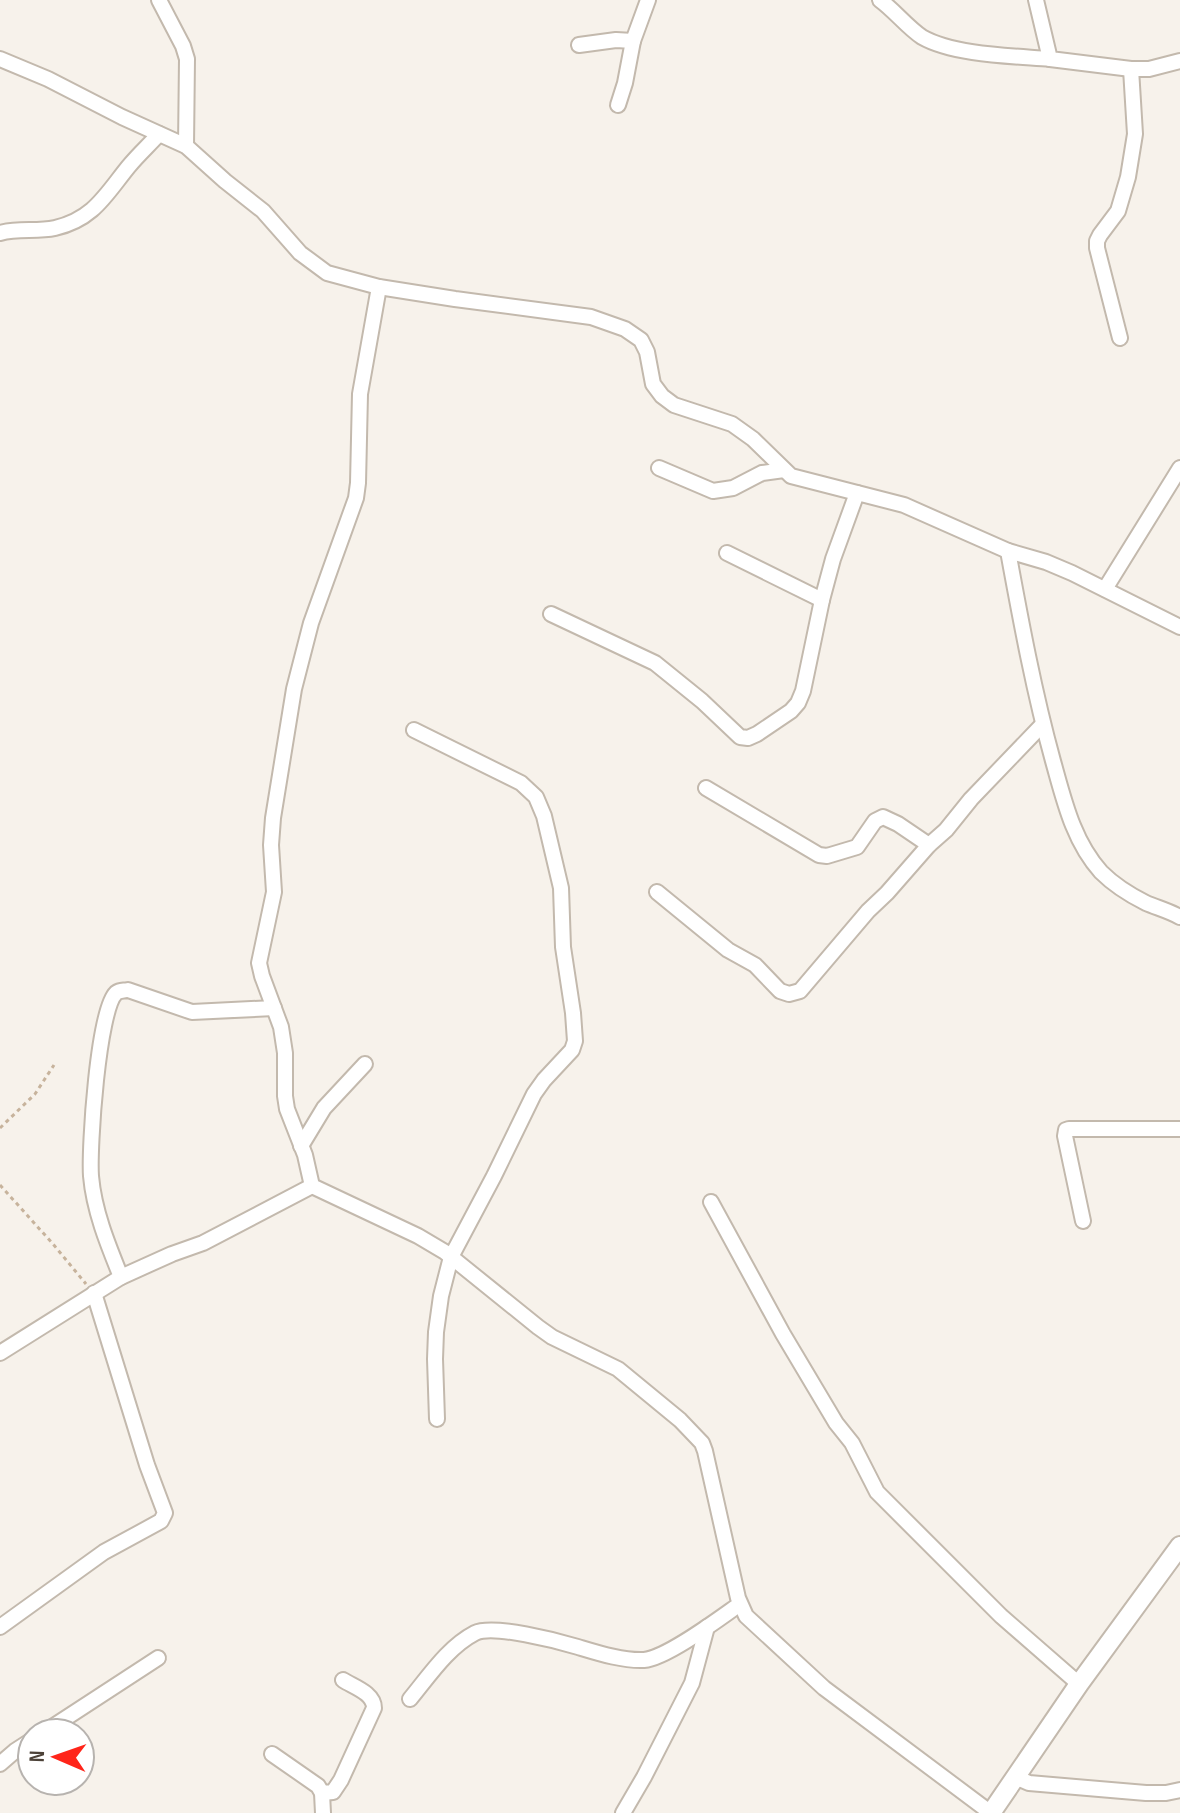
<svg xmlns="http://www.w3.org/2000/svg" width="1180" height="1813" viewBox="0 0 1180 1813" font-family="'Sofia Sans Condensed',sans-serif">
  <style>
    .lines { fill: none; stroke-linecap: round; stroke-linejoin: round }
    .minor-casing { stroke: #c3b9ad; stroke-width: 18 }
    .tertiary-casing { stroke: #c3b9ad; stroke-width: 22 }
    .path { stroke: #c7b39c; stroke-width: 3; stroke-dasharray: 4 4; stroke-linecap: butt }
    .minor { stroke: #fff; stroke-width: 14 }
    .tertiary { stroke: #fff; stroke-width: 18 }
  </style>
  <rect width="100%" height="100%" fill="#f7f2eb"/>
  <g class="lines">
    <g class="minor-casing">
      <g id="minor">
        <polyline points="159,0 183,46 187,59 186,146"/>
        <path d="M880,0C895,11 907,27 922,37C953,55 1014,56 1050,59"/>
        <polyline points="1036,0 1050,59 1131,69 1149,69 1180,61"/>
        <polyline points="579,45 616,40 633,41 648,0"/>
        <polyline points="0,59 48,79 122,117 186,146 225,181 263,211 300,253 327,273 379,287 455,299 591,317 625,329 641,340 647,352 653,384 662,396 674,405 732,424 753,439 791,476 904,505 1008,551 1046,562 1072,573 1180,627"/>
        <polyline points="618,105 625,83 633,41"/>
        <path d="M0,233C18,228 37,232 55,228C94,219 106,194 129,166C138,155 149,145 159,134"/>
        <polyline points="379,287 360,394 358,483 356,498 311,623 294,689 273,818 271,845 274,892 259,963 262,976 281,1027 285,1053 285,1096 287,1109 305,1155 312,1186 418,1236 445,1252 538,1327 552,1337 618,1369 680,1420 702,1443 705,1451 738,1598 746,1616 824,1688 991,1813"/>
        <polyline points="1120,338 1097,248 1097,241 1100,235 1118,211 1128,177 1135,134 1131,69"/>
        <polyline points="659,468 713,491 733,488 762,473 784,470"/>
        <path d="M1008,551C1021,622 1034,692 1053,761C1064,800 1073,841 1101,872C1114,885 1130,895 1146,903C1158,908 1169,911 1180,917"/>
        <polyline points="727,553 822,600"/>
        <polyline points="1105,589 1180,468"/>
        <polyline points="551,614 655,663 702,701 740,737 748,738 757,734 791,711 798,703 803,691 822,600 833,559 857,493"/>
        <polyline points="414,730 521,783 536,797 544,816 561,888 563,947 573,1013 575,1041 572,1050 544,1080 534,1094 494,1176 451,1257 441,1296 436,1332 435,1359 437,1419"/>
        <polyline points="706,788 819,855 827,856 857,847 875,821 883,817 898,824 929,845"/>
        <polyline points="657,892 728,950 755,965 780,991 789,994 800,991 868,911 887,893 929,845 946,830 971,799 1043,724"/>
        <polyline points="301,1146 324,1108 365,1064"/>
        <polyline points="711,1202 783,1334 836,1423 852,1443 877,1492 1001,1616 1079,1684"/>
        <polyline points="1083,1221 1065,1136 1066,1130 1069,1129 1180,1129"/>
        <polyline points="121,1277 172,1254 203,1243 312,1186"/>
        <path d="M0,1353L121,1277C108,1245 94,1211 91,1176C89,1148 98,1010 116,993C120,990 123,991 128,990L192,1012L274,1008"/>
        <polyline points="0,1627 104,1552 161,1521 165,1513 147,1465 94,1293"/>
        <path d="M410,1699C429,1676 448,1647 475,1633C493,1624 558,1641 578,1647C598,1653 623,1661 644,1660C667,1658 720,1618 740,1604"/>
        <polyline points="43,1733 158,1658"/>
        <polyline points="272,1754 318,1786 322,1793 323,1813"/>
        <polyline points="0,1764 15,1751 32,1740"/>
        <polyline points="1015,1777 1029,1783 1146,1793 1166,1793 1180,1790"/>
        <path d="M322,1793L333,1792L341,1780L374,1708C374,1693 354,1687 343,1680"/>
        <polyline points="623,1813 644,1777 692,1683 707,1627"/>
      </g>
    </g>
    <g class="tertiary-casing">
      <polyline id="tertiary" points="991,1813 1079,1684 1180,1546"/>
    </g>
    <g class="path">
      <polyline points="0,1128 35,1094 54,1065"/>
      <polyline points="0,1185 53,1244 86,1284"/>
    </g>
    <use href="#minor" class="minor"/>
    <use href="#tertiary" class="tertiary"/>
  </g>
  <g transform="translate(56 1757) rotate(272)"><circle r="38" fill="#ffffff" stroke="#b7b3af" stroke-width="2"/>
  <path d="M0-6L14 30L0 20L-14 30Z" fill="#ff251a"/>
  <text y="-12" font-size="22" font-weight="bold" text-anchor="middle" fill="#4c4238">N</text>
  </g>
</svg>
